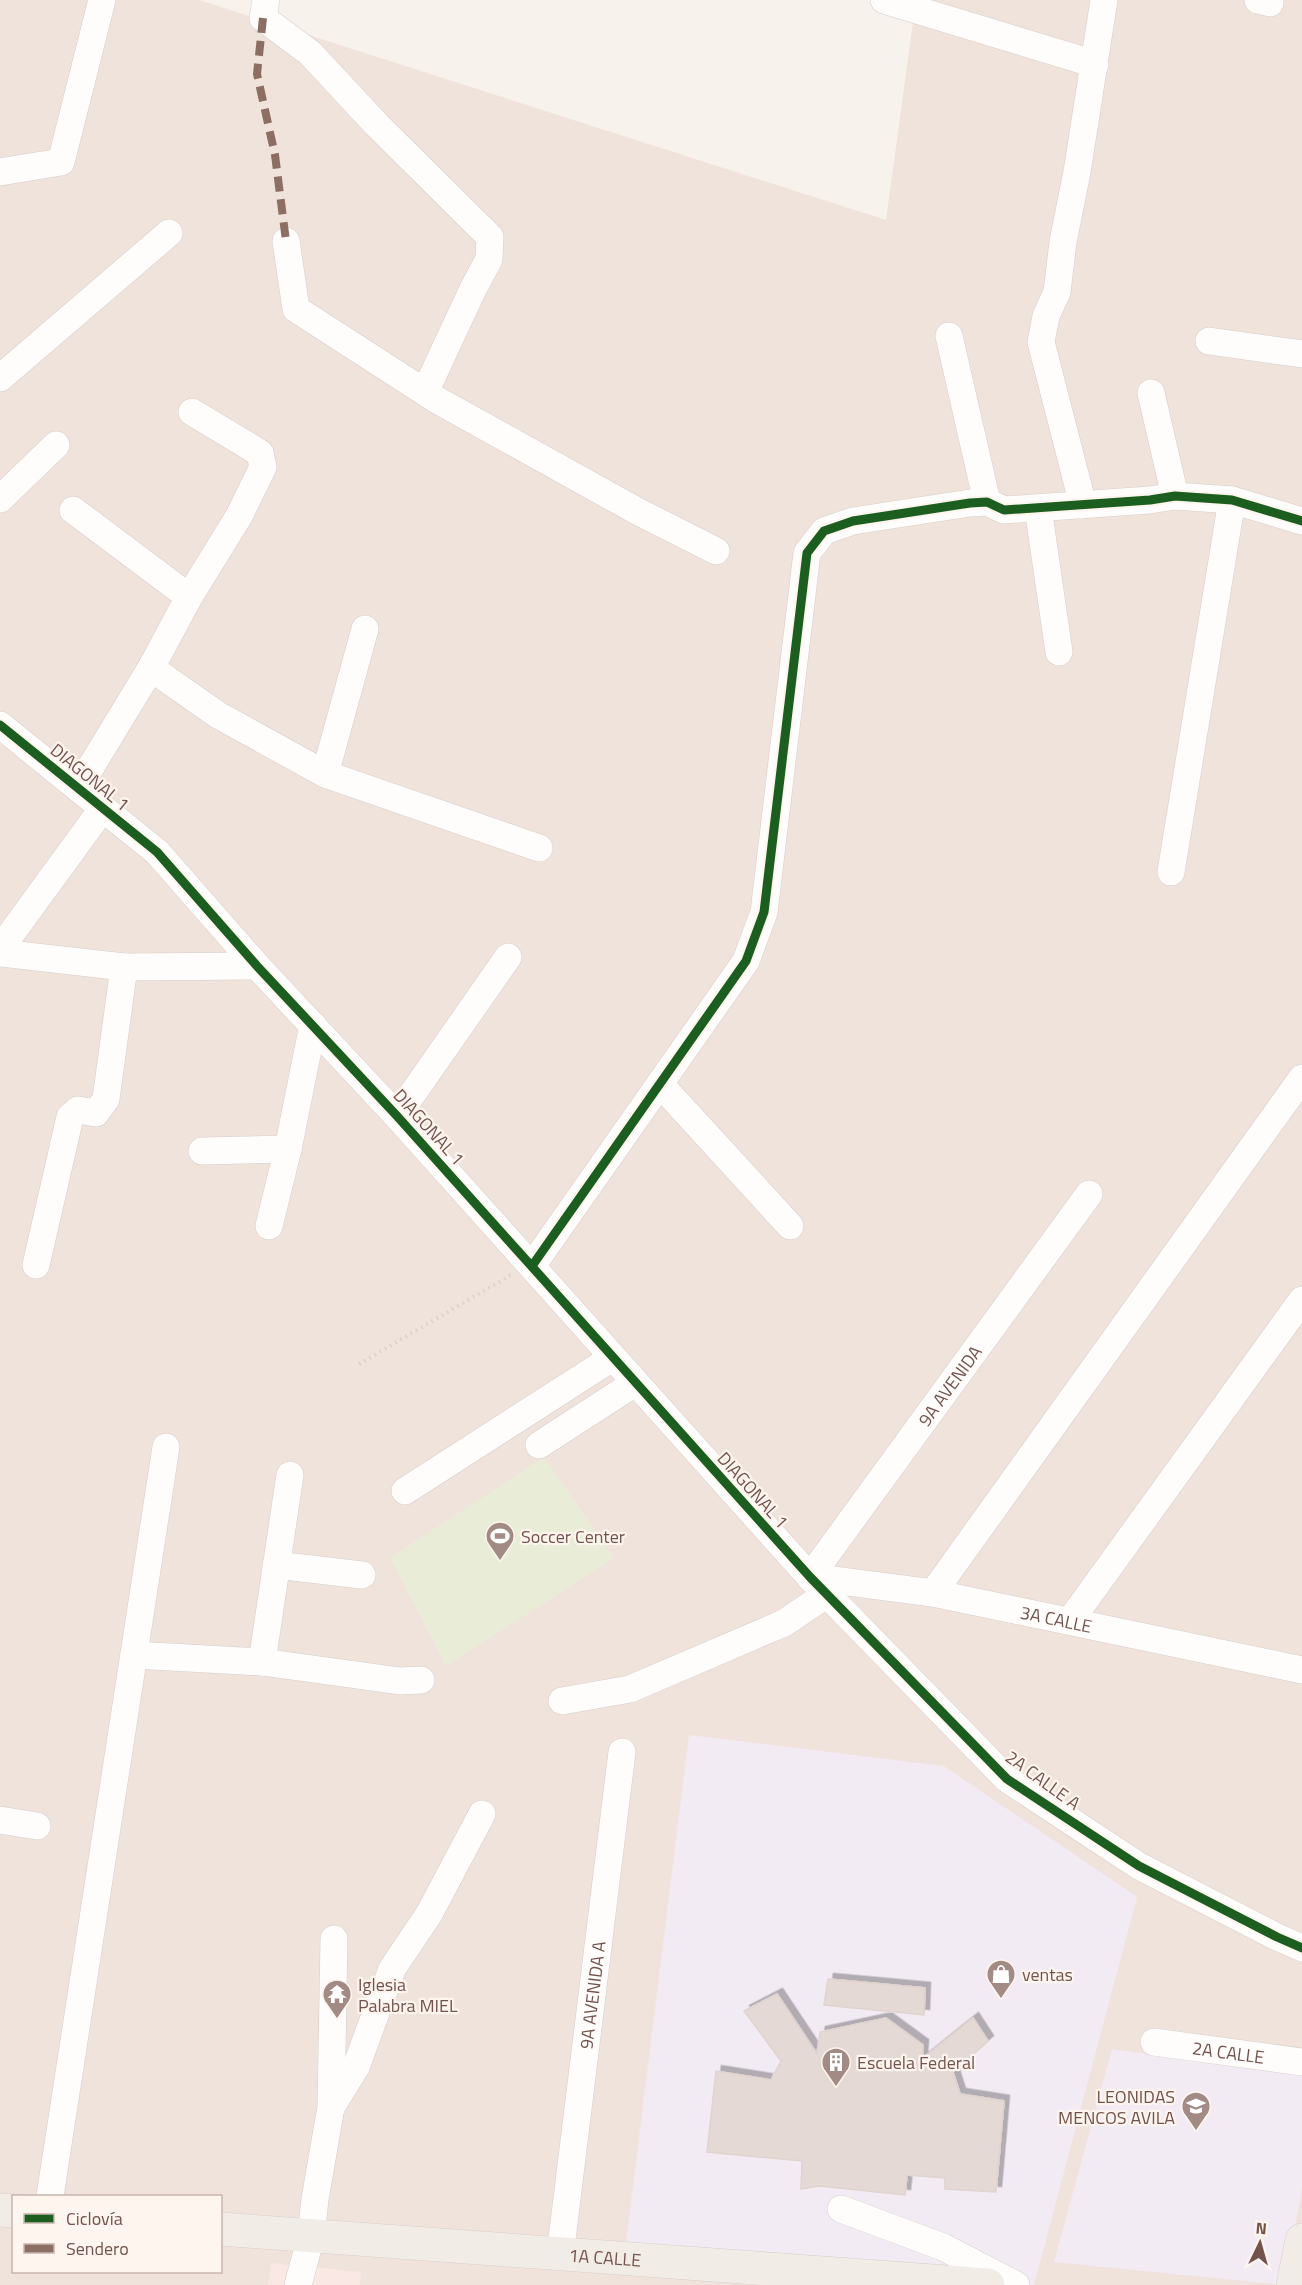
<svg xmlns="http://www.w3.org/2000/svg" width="1302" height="2285" viewBox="0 0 1302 2285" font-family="'Titillium Web',sans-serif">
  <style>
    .residential { fill: #f0e3db; fill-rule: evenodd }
    .commercial { fill: #fae8e4 }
    .education { fill: #f2ebf3 }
    .green { fill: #e9edd8 }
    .building { fill: #e4d9d5; stroke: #e1d4cf; stroke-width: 1.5; filter: url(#shadow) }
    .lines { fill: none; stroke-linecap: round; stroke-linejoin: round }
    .minor-casing { stroke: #d6cdca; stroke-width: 28 }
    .major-casing { stroke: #d9cecb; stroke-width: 34 }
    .path { stroke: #dad0cf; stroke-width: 4; stroke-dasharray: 1.5 4.5; stroke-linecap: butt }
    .minor { stroke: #fefdfc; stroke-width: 27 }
    .major { stroke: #f2ece7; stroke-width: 33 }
    .quiet { stroke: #8d6e63; stroke-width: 8; stroke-dasharray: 15 8; stroke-linecap: butt }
    .cycleway-casing { stroke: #fef5ef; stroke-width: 13 }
    .cycleway { stroke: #1b5e20; stroke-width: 9 }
    .labels { text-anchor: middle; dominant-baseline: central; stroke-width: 4.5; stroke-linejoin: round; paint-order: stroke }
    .street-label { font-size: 18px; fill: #75534d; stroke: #fef5ef }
    .poi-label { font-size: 18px; fill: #75534d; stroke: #fef5ef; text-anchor: start }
  </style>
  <defs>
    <filter id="shadow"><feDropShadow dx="5.5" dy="-5.5" stdDeviation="0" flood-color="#0004"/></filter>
  </defs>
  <rect width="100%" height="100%" fill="#f8f2ed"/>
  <path class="residential" d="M0,0H199L886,220L916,0H1302V2285H0ZM14,2196H220V2272H14Z"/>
  <polygon class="commercial" points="271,2263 361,2272 360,2285 268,2285"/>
  <g class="education">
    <polygon points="689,1735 944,1766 1137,1897 1034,2285 988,2285 624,2259"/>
    <polygon points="1112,2049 1302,2075 1302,2189 1284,2285 1054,2262"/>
  </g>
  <polygon class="green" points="544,1457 614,1558 446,1666 390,1558"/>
  <g class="building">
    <polygon points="828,1979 925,1988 924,2015 824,2005"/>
    <polygon points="777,1994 817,2054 820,2032 886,2018 923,2045 922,2059 973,2018 988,2041 953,2072 960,2094 1004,2101 996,2192 945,2189 945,2178 907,2175 905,2195 819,2186 801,2189 802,2161 707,2152 716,2071 771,2080 781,2061 744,2011"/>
  </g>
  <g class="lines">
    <g class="minor-casing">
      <g id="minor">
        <polyline points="266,0 263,18 310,53 376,124 490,237 489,259 474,287 425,392"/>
        <polyline points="884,0 1095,64"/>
        <polyline points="1258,0 1270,3"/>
        <polyline points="0,172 61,162 102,0"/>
        <polyline points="286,241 296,309 437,400 637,511 716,551"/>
        <polyline points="949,336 987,502"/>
        <polyline points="1209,341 1302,354"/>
        <polyline points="0,378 169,233"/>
        <polyline points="1151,393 1175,496"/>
        <polyline points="0,499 56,445"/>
        <polyline points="1083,505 1041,342 1046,316 1057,292 1063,242 1077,172 1104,0"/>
        <polyline points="1038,508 1059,652"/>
        <polyline points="73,510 189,597 151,668 78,788"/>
        <polyline points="189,597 239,516 263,467 260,453 192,412"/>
        <polyline points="151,668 218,715 325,774 539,848"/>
        <polyline points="0,725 157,852 257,966 397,1116 810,1577 1007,1779 1139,1866 1277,1937 1302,1948"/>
        <polyline points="325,774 365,629"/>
        <polyline points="1171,872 1232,500"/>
        <polyline points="0,949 103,808"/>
        <polyline points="0,953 124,967 257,966"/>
        <polyline points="660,1084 790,1226"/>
        <polyline points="397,1116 508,957"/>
        <polyline points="202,1151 288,1149 313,1025"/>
        <polyline points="269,1226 288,1149"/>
        <polyline points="36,1265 70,1117 78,1110 96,1113 106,1099 124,967"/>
        <polyline points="532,1266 746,961 764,912 807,553 824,531 853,521 970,503 987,502 1004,510 1150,500 1175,496 1232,500 1302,521"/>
        <polyline points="539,1445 635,1383"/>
        <polyline points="405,1491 612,1358"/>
        <polyline points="276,1565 362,1575"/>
        <path id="s1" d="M810,1577L933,1593L1302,1670"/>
        <path id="s2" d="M810,1577L1089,1194"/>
        <polyline points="933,1593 1302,1078"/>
        <polyline points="1070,1621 1302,1300"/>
        <polyline points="134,1655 262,1662 400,1681 421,1680"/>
        <polyline points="262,1662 290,1475"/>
        <polyline points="562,1701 630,1689 784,1623 827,1594"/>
        <polyline points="0,1820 37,1826"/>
        <path id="s3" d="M1154,2042L1302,2062"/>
        <polyline points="332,2106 356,2067 392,1969 429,1914 482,1814"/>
        <polyline points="50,2196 166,1447"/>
        <polyline points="841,2209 943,2247 1016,2285"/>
        <path id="s4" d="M560,2255L622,1752"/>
        <polyline points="298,2285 311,2237 315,2199 331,2107 334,1939"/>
      </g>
    </g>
    <g class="major-casing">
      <g id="major">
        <polyline points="0,2210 14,2211"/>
        <path id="s5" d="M220,2229L988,2285"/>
        <polyline points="1293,2285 1302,2240"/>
      </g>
    </g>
    <polyline class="path" points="359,1364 511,1275"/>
    <use href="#minor" class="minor"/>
    <use href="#major" class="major"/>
    <polyline class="quiet" points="263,18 257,74 275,155 286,241"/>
    <g class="cycleway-casing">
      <g id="cycleway">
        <polyline points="0,725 157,852 257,966 397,1116 810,1577 1007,1779 1139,1866 1277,1937 1302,1948"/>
        <polyline points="532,1266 746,961 764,912 807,553 824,531 853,521 970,503 987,502 1004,510 1150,500 1175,496 1232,500 1302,521"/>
      </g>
    </g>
    <use href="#cycleway" class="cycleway"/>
  </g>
  <defs>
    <g id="stadium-pin" transform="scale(1.5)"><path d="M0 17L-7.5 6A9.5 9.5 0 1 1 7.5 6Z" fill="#a38b85" stroke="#fef5ef"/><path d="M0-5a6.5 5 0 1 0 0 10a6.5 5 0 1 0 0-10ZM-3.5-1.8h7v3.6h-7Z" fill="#fff"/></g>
    <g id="shop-pin" transform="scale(1.5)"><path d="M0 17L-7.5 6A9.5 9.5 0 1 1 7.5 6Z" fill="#a38b85" stroke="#fef5ef"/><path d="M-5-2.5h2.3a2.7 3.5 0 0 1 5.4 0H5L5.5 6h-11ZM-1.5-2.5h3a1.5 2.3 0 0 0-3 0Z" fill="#fff"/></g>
    <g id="temple-pin" transform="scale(1.5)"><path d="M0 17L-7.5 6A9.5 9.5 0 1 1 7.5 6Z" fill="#a38b85" stroke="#fef5ef"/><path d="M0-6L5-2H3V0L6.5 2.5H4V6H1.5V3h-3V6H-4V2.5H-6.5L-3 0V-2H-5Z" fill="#fff"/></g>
    <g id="building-pin" transform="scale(1.5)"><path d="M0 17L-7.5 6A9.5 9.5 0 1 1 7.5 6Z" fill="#a38b85" stroke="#fef5ef"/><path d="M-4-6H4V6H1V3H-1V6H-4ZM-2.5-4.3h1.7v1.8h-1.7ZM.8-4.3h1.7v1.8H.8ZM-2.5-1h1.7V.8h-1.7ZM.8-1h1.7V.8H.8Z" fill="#fff"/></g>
    <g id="university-pin" transform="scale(1.5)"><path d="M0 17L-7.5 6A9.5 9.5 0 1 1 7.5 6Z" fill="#a38b85" stroke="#fef5ef"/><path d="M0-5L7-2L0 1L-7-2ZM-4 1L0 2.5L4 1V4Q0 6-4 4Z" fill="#fff"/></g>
  </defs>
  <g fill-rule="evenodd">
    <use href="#stadium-pin" x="500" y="1536"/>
    <use href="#shop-pin" x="1001" y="1974"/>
    <use href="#temple-pin" x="337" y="1994"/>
    <use href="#building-pin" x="836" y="2062"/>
    <use href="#university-pin" x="1196" y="2106"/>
  </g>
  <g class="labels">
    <g class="street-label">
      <text transform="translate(90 777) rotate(39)">DIAGONAL 1</text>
      <text transform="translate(429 1127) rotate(48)">DIAGONAL 1</text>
      <text stroke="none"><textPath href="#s2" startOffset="237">9A AVENIDA</textPath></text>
      <text transform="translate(753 1490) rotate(48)">DIAGONAL 1</text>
      <text stroke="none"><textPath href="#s1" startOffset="250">3A CALLE</textPath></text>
      <text transform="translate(1043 1780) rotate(36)">2A CALLE A</text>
      <text stroke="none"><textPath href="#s4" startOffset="262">9A AVENIDA A</textPath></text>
      <text stroke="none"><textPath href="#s3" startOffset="75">2A CALLE</textPath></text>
      <text stroke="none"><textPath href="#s5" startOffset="386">1A CALLE</textPath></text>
    </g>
    <g class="poi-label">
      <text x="521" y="1536">Soccer Center</text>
      <text x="1022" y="1974">ventas</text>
      <text x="358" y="1984">Iglesia<tspan x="358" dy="21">Palabra MIEL</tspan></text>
      <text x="857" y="2062">Escuela Federal</text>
      <text x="1175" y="2096" text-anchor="end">LEONIDAS<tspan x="1175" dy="21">MENCOS AVILA</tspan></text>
    </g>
  </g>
  <rect x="12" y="2195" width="210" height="78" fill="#fef5ef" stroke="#c7b4ae" stroke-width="1.5"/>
  <rect x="24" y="2214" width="30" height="9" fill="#1b5e20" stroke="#c7b4ae" stroke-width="1.5"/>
  <text x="66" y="2225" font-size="18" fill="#75534d">Ciclovía</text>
  <rect x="24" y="2244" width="30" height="9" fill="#8d6e63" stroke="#c7b4ae" stroke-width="1.5"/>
  <text x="66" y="2255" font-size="18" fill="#75534d">Sendero</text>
  <g transform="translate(1260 2243) rotate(5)" stroke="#fef5ef" stroke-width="4.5" paint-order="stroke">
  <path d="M0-4.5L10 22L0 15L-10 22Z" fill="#75534d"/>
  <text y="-9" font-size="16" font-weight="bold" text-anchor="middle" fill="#75534d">N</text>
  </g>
</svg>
